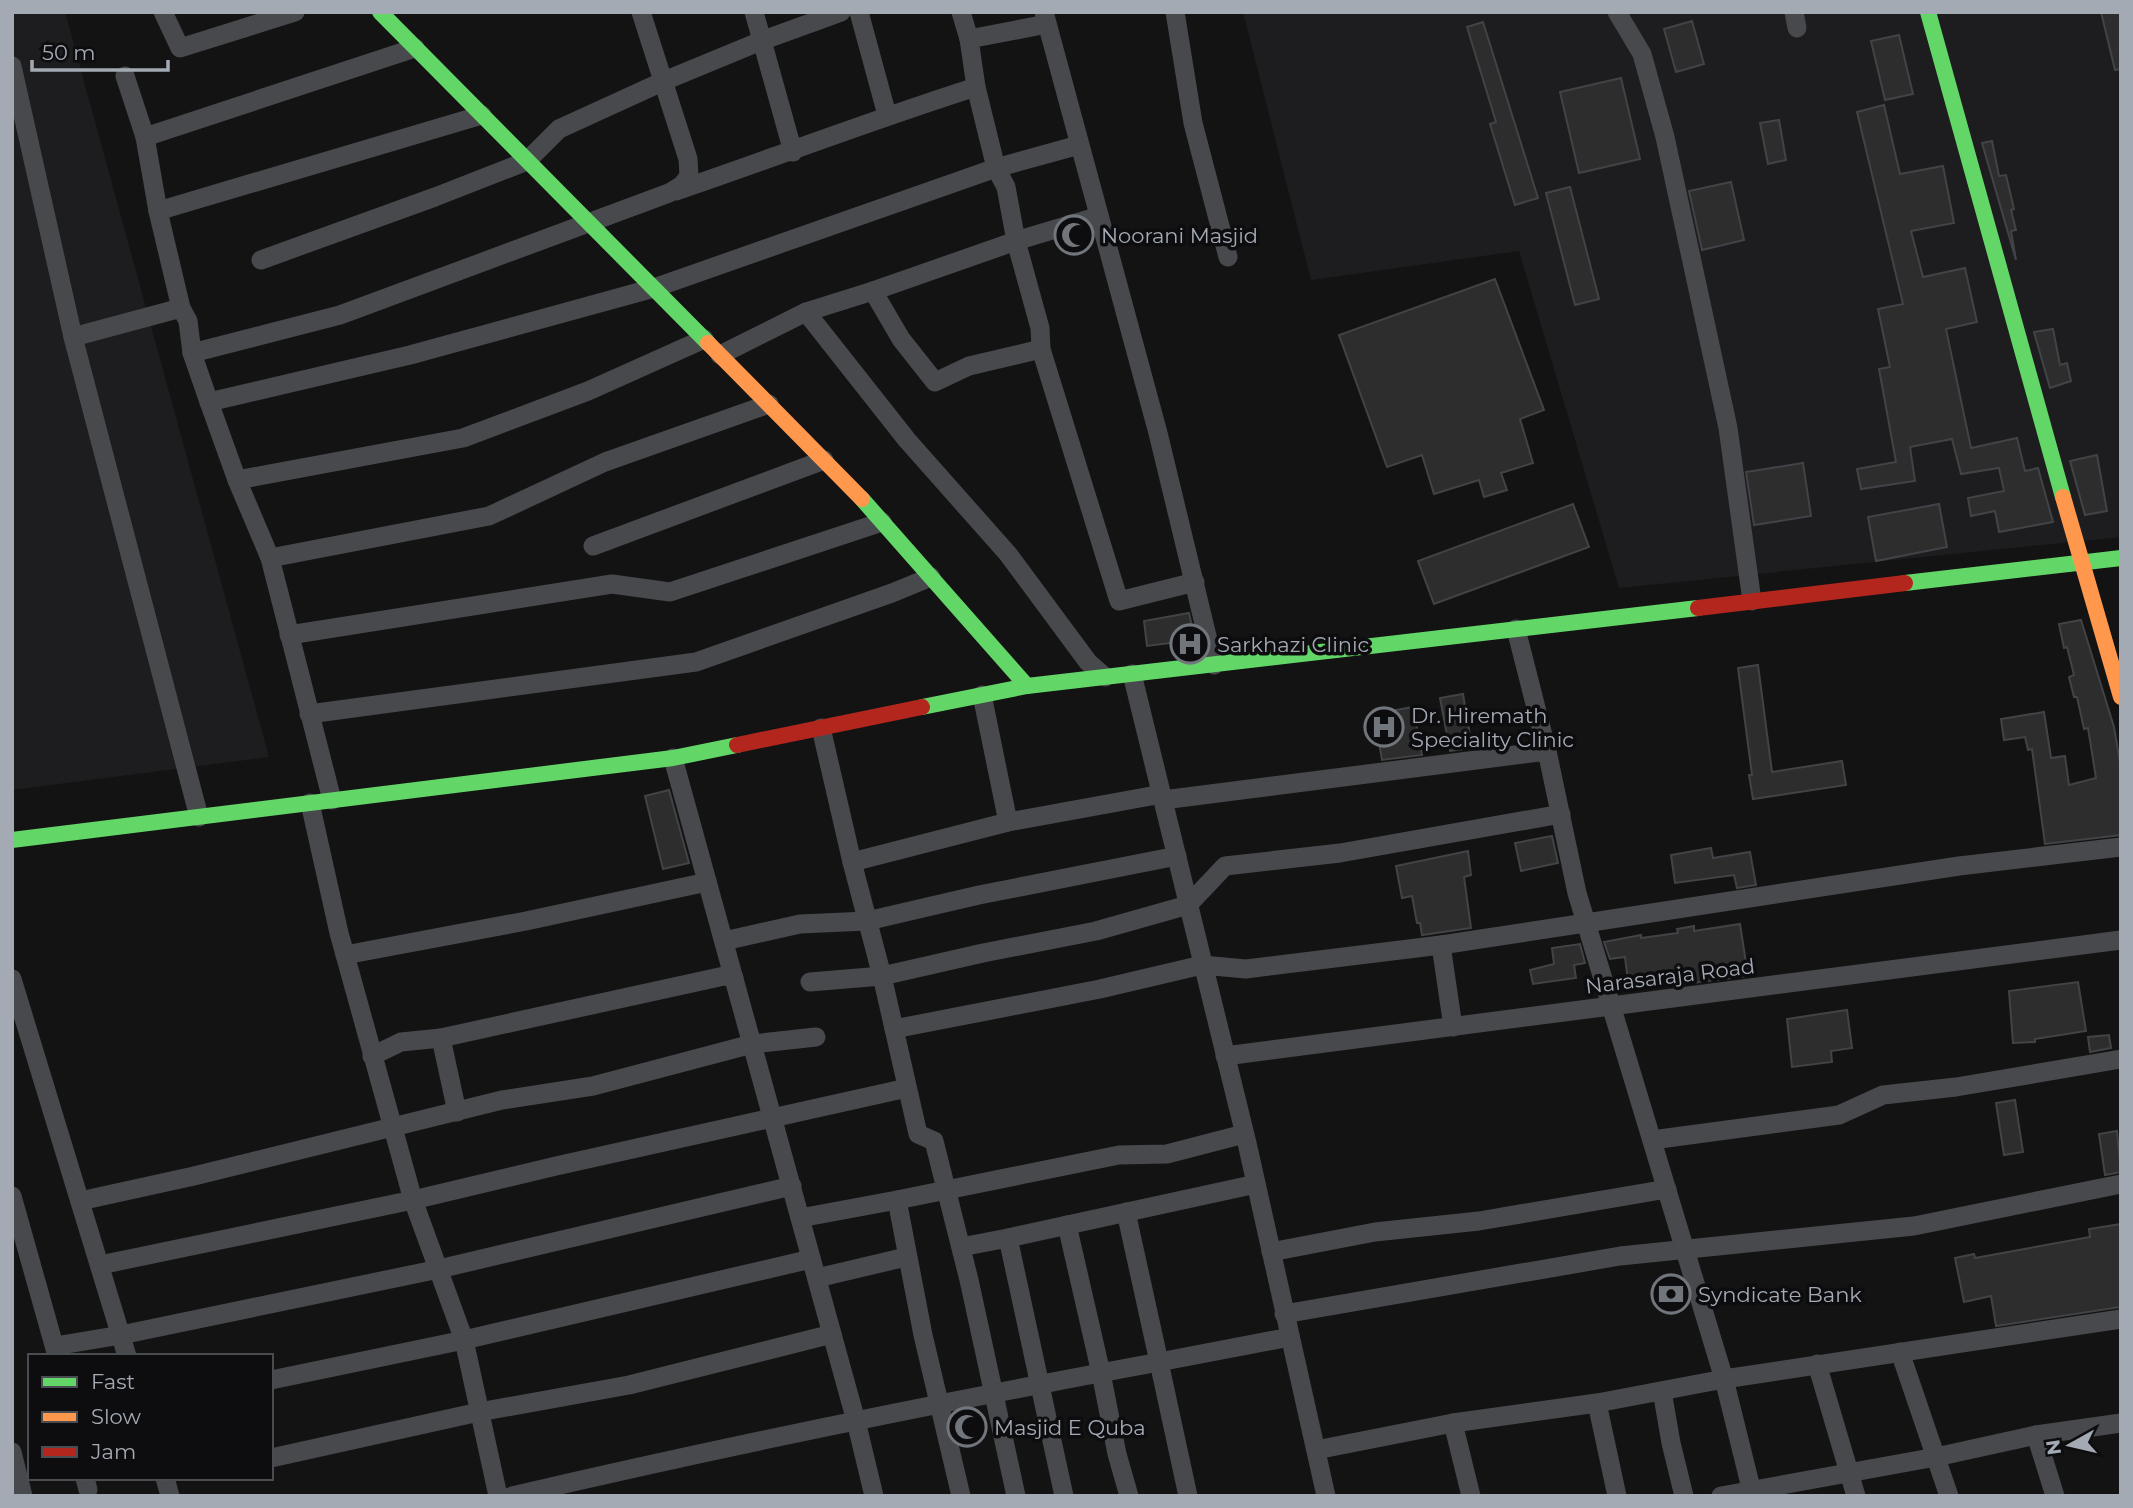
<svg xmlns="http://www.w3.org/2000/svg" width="2133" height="1508" viewBox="0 0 2133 1508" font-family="Montserrat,sans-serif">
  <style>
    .built { fill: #1d1d1f }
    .building { fill: #2d2d2e; stroke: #424346; stroke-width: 2 }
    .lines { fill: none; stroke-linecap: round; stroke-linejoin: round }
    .street { stroke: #47494c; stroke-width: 19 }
    .fast { stroke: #63d668; stroke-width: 16 }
    .slow { stroke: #ff974d; stroke-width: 16 }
    .jam { stroke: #b3261e; stroke-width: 16 }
    .labels { text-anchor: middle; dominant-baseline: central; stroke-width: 7; stroke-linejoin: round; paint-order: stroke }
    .poi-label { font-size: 21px; fill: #a4aab4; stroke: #0d0d0f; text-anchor: start }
    .street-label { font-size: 21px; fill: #a4aab4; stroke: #0d0d0f }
  </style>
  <rect width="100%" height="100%" fill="#131313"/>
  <g class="built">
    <polygon points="12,12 65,12 269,757 12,790"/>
    <polygon points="1243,12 2121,12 2121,537 1619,588 1519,251 1311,280"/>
  </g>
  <g class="building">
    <polygon points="2101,12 2121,12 2121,69 2115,70"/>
    <polygon points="1692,21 1704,64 1676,72 1664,29"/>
    <polygon points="1483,22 1538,198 1515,205 1490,124 1496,122 1467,27"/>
    <polygon points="1899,35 1913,94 1885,100 1871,41"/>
    <polygon points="1621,78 1640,159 1579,173 1560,92"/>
    <polygon points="1884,105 1900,174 1943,166 1954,223 1911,231 1923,277 1965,268 1977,322 1946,329 1971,448 2017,438 2025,471 2038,468 2053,522 1999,532 1995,511 1971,516 1968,498 2004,491 1999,468 1961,474 1952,439 1910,447 1915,481 1861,489 1857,469 1896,462 1879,369 1890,367 1878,309 1903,304 1857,112"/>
    <polygon points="1779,120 1786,160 1768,164 1760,123"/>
    <polygon points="1992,141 1999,176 2006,175 2014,209 2011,210 2016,230 2011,231 2016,260 1982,143"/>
    <polygon points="1731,182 1744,240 1702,250 1689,191"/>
    <polygon points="1570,187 1599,299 1575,305 1546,193"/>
    <polygon points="1495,279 1544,410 1520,419 1533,463 1501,473 1507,490 1484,497 1479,480 1434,494 1422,455 1387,467 1339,335"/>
    <polygon points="2053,329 2060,365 2067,363 2071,381 2050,388 2034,332"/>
    <polygon points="2097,455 2107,511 2085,515 2070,461"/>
    <polygon points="1803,463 1811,516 1754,525 1746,472"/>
    <polygon points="1573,504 1589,547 1434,604 1418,561"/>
    <polygon points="1939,504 1947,547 1876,561 1868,517"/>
    <polygon points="1189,613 1197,648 1179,650 1178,642 1147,646 1144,621"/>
    <polygon points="2081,620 2114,727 2121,768 2121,835 2045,844 2032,749 2028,750 2025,737 2004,740 2001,719 2044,712 2051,758 2065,756 2069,785 2096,778 2088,728 2084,729 2077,697 2074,697 2069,677 2074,675 2067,647 2064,648 2059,624"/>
    <polygon points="1758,665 1772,772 1842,761 1846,785 1753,799 1749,775 1752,775 1738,668"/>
    <polygon points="1463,694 1472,748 1450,751 1440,698"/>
    <polygon points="1413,707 1422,755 1382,760 1374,714"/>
    <polygon points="669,790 689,863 663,869 645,796"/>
    <polygon points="1552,836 1558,863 1521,871 1515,843"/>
    <polygon points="1711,848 1713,858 1750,852 1756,885 1737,888 1734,875 1675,883 1671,855"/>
    <polygon points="1468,851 1471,875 1464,877 1471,928 1422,935 1420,923 1417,923 1412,896 1402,898 1396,866"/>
    <polygon points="1740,924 1748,976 1669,986 1668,976 1628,982 1625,957 1610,959 1604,942 1641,935 1641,938 1678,933 1677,929 1694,926 1694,931"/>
    <polygon points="1580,944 1585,963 1574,965 1576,978 1533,984 1530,970 1554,964 1552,948"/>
    <polygon points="2078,982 2086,1031 2035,1039 2035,1042 2013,1043 2009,991"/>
    <polygon points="1847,1010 1852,1048 1831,1051 1832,1062 1792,1067 1787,1019"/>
    <polygon points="2109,1035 2111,1048 2090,1052 2088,1037"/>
    <polygon points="2015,1100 2023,1152 2004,1155 1996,1103"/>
    <polygon points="2117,1131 2121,1172 2105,1175 2099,1134"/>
    <polygon points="2121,1224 2121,1307 1996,1326 1991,1296 1964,1302 1955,1258 1974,1254 1975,1258 2090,1237 2089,1229"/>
  </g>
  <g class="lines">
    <g class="street">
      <polyline points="163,12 180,48 295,12"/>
      <polyline points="754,12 793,152"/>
      <polyline points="859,12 887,115"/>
      <polyline points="961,12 969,39 976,87 996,168 1006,187 1016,241 1040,328 1041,349 1119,601 1195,582"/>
      <polyline points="1044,12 1158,433 1214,665"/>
      <polyline points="1175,12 1193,123 1228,257"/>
      <polyline points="1617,12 1642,54 1665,137 1728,428 1752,601"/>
      <polyline points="1794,12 1797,28"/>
      <polyline points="969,39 1047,24"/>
      <polyline points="12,66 73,337 199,817"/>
      <polyline points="125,76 145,137 158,211 181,308 188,321 192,353 209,402 237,480 270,558 332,800"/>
      <polyline points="145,137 415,48"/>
      <path d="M676,191C776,157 875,119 976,87"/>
      <polyline points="158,211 482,115"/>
      <polyline points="261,260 435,197 527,161 559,129 664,81 761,41 841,12"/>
      <polyline points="873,291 901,339 935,382 969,366 1041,349"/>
      <polyline points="806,312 907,440 1008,554 1088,662 1105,677"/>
      <polyline points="73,337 181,308"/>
      <polyline points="192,353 340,315 669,193 682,185 689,176 688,159 641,12"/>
      <polyline points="720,355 806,312 873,291 1016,241 1099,216"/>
      <polyline points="209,402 410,355 654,288 996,168 1079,145"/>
      <polyline points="237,480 463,438 588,391 704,339"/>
      <polyline points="593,546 824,460"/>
      <polyline points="270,558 489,516 605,462 769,404"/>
      <polyline points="289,635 612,584 670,592 882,522"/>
      <polyline points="1132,674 1247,1143 1326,1496"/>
      <polyline points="982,695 1008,822"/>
      <polyline points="309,714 696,662 892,593 931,577"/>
      <polyline points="821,728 852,862 882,976 918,1134 934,1141 969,1280 1016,1496"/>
      <polyline points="673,758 856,1421 874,1496"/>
      <polyline points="1163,800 1547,751"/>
      <polyline points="310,803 339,933 413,1200 464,1340 498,1496"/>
      <polyline points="852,862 1008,822 1162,794"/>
      <polyline points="724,941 800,924 867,921 979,895 1177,856"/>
      <polyline points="1441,945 1453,1027"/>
      <polyline points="345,955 526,921 707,882"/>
      <polyline points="12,979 127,1356"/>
      <polyline points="810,982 882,976 983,953 1096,931 1188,905 1225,866 1340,853 1561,814"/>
      <polyline points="894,1029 1100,989 1202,965 1246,969 1441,945 1959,866 2121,847"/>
      <polyline points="441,1038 457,1112"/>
      <polyline points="372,1056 401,1042 441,1038 724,976 734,978"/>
      <polyline points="1225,1056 2121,940"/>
      <polyline points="1652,1140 1839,1115 1883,1095 1956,1087 2121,1059"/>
      <polyline points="12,1196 57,1356"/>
      <polyline points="80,1201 194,1176 502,1100 593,1086 752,1044 816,1037"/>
      <polyline points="800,1218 897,1200"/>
      <polyline points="1067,1225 1101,1373 1117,1454 1129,1496"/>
      <polyline points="961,1247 1008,1238"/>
      <polyline points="1271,1252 1375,1232 1479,1221 1667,1189"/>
      <polyline points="100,1265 413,1200 556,1166 907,1088"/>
      <polyline points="817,1278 906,1257"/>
      <polyline points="1284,1314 1620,1256 1914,1226 2121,1184"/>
      <polyline points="55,1346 121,1335 439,1269 792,1186"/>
      <polyline points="1900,1352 1949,1496"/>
      <polyline points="1817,1364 1856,1496"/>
      <polyline points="271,1380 464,1340 811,1259"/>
      <polyline points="1662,1391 1671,1443 1684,1496"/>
      <polyline points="1597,1403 1617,1496"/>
      <polyline points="2036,1435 2121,1423"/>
      <polyline points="1316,1450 1453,1423"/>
      <polyline points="12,1452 23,1496"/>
      <polyline points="271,1458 479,1412 629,1385 832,1334"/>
      <polyline points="85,1478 88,1490"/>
      <polyline points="165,1478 170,1496"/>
      <path d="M512,1496C726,1446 942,1402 1159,1362L1126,1212"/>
      <polyline points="961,1496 923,1335 897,1200 1119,1155 1167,1154 1244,1134"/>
      <polyline points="1064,1496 1008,1238 1256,1184"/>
      <polyline points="1188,1496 1159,1362 1290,1337"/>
      <polyline points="1471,1496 1453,1423 1597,1403 1724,1379 1577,893 1547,751 1516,629"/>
      <polyline points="1721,1496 1936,1457 2036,1435 2055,1496"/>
      <polyline points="1753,1496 1724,1379 2121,1319"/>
    </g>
    <g class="fast">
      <polyline points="380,12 708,343"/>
      <polyline points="1928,12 2063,497"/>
      <polyline points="862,499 1027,686"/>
      <polyline points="1905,583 2121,558"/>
      <polyline points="922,707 1027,686 1698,608"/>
      <polyline points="12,840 673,758 737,745"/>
    </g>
    <g class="slow">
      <polyline points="708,343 862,499"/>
      <polyline points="2063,497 2121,697"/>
    </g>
    <g class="jam">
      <polyline points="1698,608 1905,583"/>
      <polyline points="737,745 922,707"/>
    </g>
  </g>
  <defs>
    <g id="mosque-ring" transform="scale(2.0125)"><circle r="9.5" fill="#0d0d0f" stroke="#71757c" stroke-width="1.5"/><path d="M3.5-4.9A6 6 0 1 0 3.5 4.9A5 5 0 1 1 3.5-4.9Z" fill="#71757c"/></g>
    <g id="hospital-ring" transform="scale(2.0125)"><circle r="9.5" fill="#0d0d0f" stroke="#71757c" stroke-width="1.5"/><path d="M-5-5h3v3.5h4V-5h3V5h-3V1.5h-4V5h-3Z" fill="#71757c"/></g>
    <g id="bank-ring" transform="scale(2.0125)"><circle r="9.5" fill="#0d0d0f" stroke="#71757c" stroke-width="1.5"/><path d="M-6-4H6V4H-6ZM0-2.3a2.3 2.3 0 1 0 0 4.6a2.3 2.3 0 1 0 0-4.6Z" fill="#71757c"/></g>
  </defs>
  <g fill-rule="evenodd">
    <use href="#mosque-ring" x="1074" y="235"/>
    <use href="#hospital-ring" x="1190" y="644"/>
    <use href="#hospital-ring" x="1384" y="727"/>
    <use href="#bank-ring" x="1671" y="1294"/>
    <use href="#mosque-ring" x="967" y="1427"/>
  </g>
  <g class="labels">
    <g class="poi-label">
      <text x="1101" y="235">Noorani Masjid</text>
      <text x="1217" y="644">Sarkhazi Clinic</text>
      <text x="1411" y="715">Dr. Hiremath<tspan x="1411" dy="24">Speciality Clinic</tspan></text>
      <text x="1698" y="1294">Syndicate Bank</text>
      <text x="994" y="1427">Masjid E Quba</text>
    </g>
    <g class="street-label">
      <text transform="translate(1670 976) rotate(-7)">Narasaraja Road</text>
    </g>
  </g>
  <rect width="2133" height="1508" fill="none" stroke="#a4aab4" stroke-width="28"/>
  <rect x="28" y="1354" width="245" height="126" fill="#0d0d0f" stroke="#494c51" stroke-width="2"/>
  <rect x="42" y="1377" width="35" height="10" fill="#63d668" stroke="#494c51" stroke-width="2"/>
  <text x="91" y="1389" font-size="21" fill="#a4aab4">Fast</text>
  <rect x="42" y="1412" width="35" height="10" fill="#ff974d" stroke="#494c51" stroke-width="2"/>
  <text x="91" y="1424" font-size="21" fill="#a4aab4">Slow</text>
  <rect x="42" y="1447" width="35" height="10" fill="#b3261e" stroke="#494c51" stroke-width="2"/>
  <text x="91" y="1459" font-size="21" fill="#a4aab4">Jam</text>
  <g transform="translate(2070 1445) rotate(262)" stroke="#0d0d0f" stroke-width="5" paint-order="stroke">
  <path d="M0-5L12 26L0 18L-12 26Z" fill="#a4aab4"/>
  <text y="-10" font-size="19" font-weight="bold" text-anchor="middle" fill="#a4aab4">N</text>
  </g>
  <path d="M32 60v10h136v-10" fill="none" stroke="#a4aab4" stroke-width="3.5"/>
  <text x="42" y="60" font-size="21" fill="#a4aab4" stroke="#0d0d0f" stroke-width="5" paint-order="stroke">50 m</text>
</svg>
